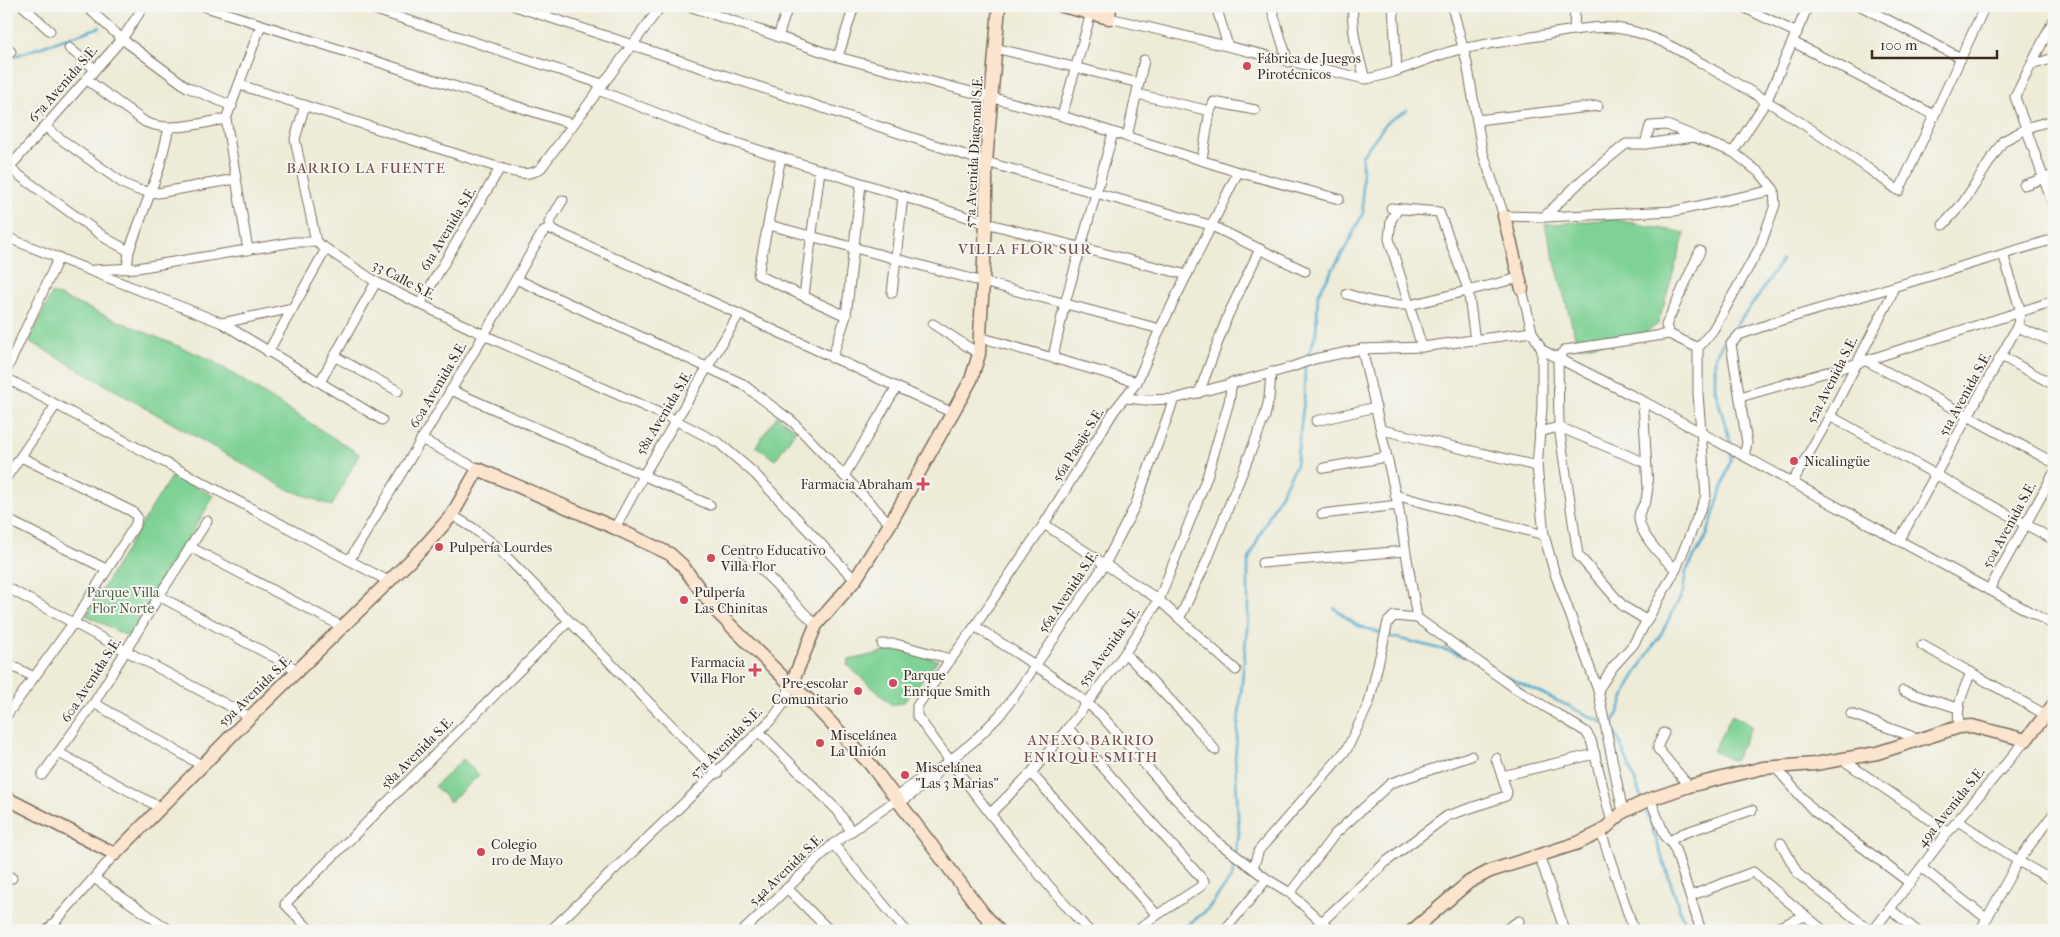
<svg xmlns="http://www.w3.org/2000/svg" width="2060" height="937" viewBox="0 0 2060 937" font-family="'IM FELL French Canon',serif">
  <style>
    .green { fill: #7fd295; stroke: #5d7e5a }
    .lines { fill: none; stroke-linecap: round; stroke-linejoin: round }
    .stream { stroke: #4faacd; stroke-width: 2.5 }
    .street-casing { stroke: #7a6e5f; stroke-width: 11 }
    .secondary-casing { stroke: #7a6e5f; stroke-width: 15 }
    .street { stroke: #fff; stroke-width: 9 }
    .secondary { stroke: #fce5cf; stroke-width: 12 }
    .poi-dot { fill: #d1495b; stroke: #f6f6f2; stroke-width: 2 }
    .labels { text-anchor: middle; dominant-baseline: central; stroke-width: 4; stroke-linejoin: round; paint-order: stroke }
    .poi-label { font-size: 14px; fill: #3b2a1e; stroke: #f6f6f2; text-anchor: start }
    .street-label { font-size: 14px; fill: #3b2a1e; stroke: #f6f6f2 }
    .park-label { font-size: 14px; fill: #4f5c42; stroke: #f6f6f2 }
    .neighbourhood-label { font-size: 15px; letter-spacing: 1px; fill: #764f47; stroke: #f6f6f2 }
  </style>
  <rect width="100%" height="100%" fill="#f6f6f2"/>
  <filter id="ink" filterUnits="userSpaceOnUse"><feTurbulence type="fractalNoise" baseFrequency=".02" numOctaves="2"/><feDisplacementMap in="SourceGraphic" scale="10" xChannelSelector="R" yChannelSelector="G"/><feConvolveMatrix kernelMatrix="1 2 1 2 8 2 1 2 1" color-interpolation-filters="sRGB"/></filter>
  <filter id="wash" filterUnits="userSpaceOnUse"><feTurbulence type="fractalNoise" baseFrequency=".0096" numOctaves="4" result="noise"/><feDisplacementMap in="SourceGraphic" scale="20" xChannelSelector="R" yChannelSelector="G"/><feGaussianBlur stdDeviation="1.12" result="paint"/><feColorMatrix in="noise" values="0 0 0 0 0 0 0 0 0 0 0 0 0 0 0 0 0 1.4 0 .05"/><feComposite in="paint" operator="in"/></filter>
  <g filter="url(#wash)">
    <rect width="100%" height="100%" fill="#eeebd7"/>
    <g class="green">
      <polygon points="1611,219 1685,233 1658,324 1639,337 1578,347 1545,225"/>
      <polygon points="52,293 211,360 359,454 332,506 285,488 29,341"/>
      <polygon points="777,416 796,430 775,460 756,446"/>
      <polygon points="172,475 214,496 129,637 86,615"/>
      <polygon points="898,649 938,660 904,702 892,705 847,665 849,660"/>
      <polygon points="1732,715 1752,726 1734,761 1713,751"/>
      <polygon points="463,759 479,775 450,802 435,786"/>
    </g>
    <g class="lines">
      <g class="stream">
        <polyline points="6,59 100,27"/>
        <polyline points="1307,359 1316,333 1318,294 1346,247 1363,213 1362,156 1387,122 1407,110"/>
        <polyline points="1731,445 1715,389 1715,357 1724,340 1752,305 1782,260"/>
        <polyline points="1334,608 1356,625 1383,634"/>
        <polyline points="1388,636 1453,652 1464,657"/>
        <polyline points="1501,674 1602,722"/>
        <path d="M1609,725C1618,730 1636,786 1642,799"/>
        <polyline points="1612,727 1630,683 1662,632 1683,592 1686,571 1707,535 1731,459 1731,453"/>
        <polyline points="1645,807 1687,931"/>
        <polyline points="1236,852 1239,834 1235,758 1248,617 1248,562 1262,530 1296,465 1304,400 1305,365"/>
        <polyline points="1180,931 1207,910 1232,877 1235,857"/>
      </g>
    </g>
  </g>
  <g filter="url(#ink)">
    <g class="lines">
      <g class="street-casing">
        <g id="street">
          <polyline points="23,6 50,31"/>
          <polyline points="86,6 122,39 187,87 232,106"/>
          <polyline points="203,6 572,124"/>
          <polyline points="364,6 602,84"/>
          <polyline points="515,6 986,162 1210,225 1305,271"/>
          <polyline points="689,6 838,57 1062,116 1238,172 1339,199"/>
          <polyline points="1216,6 1228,46"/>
          <polyline points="1271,6 1288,62"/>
          <path d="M1353,6C1351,32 1358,54 1365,79"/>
          <polyline points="1393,6 1397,70"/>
          <polyline points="1452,6 1467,63 1482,150 1504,216 1544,217 1675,211 1774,190"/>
          <polyline points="1741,6 1797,33"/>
          <polyline points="1861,6 1961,58"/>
          <path d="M1109,18L1365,79C1400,74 1431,54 1466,48C1492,43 1518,39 1544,35C1567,31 1592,26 1615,28C1652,32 1684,53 1715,71C1780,107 1840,147 1899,191L1985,6"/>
          <polyline points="1574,30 1575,6"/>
          <polyline points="778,37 788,6"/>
          <polyline points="1793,42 1934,115"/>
          <polyline points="6,47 11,52"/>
          <polyline points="69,48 95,69"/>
          <polyline points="995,48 1139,83"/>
          <polyline points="838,57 854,6"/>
          <polyline points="2031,65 2054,58"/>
          <path d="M86,79L145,122C170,133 200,123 226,119"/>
          <path d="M240,85L500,168C515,172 528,178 541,168L661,6"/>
          <polyline points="598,90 715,136 986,223 1187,275"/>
          <polyline points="1137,94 1210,111"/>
          <polyline points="305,105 295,139 316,242"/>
          <polyline points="1062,116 1091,13"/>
          <polyline points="1477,120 1598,106"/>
          <polyline points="46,125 51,132 124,184 138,190 158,193 235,179"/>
          <polyline points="1127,137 1144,60"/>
          <polyline points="1645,144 1650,126 1667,125 1694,136"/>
          <polyline points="1733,152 1767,100 1808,6"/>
          <polyline points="781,157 758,275 846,316"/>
          <polyline points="1202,159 1210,111 1214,102 1255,110"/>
          <polyline points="9,168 107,239 129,251"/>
          <polyline points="6,171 122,39 144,6"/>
          <polyline points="2024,185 2054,175"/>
          <polyline points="2053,205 2015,97 2054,19"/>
          <polyline points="1391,208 1439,212 1468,289 1475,341"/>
          <polyline points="1398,209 1391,220 1389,239 1422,347"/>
          <polyline points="1544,217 1583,179 1626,144 1645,144 1694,137 1733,152 1761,174 1774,190 1775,205 1760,247 1713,330 1698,348 1698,394 1706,496 1676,569 1633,645 1613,667 1598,690"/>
          <polyline points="769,225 1160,329"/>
          <polyline points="1943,225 1963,203 2003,141 2032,126 2054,120"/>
          <polyline points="551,229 739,314 953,413"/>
          <polyline points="551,229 549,222 563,200"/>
          <polyline points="6,237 222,323 382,420"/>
          <polyline points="316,242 376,282 420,304 484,335 675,420 719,443 754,473 855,580"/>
          <polyline points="248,250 226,119 261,25"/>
          <polyline points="127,269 129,251 159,169 169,128"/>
          <polyline points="93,270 137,268 294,242 316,242"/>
          <polyline points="516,279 741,383 793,422 890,524"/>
          <polyline points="1522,289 1532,332 1542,350 1643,401 2054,625"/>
          <polyline points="892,293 903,196"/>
          <path d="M1347,294C1368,301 1387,306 1410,305L1519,278"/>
          <polyline points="804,296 820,170"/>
          <polyline points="420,304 500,168"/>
          <polyline points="222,323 293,308"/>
          <polyline points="933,324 979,354"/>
          <polyline points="2017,327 2054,342"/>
          <polyline points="1669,334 1666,325 1700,251"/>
          <polyline points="979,337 1137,382"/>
          <polyline points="1362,349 1398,505 1417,618"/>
          <polyline points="1542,350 1542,408 1537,466 1544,535 1554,571 1598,690 1623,812"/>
          <polyline points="268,352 326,249"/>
          <polyline points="334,356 398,391"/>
          <polyline points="2001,356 2054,385"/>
          <polyline points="1053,357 1065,303 1113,133"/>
          <polyline points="832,358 846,316 861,184"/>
          <polyline points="1867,361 2054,463"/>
          <polyline points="6,371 59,257"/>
          <polyline points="6,378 390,582"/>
          <polyline points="320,382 376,282"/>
          <polyline points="451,390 710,505"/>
          <polyline points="1199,393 1228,315 1260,249"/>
          <polyline points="1740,397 1855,364 2054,301"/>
          <polyline points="1125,398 1146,400 1174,399 1289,368 1314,359 1362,349 1422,347 1532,332"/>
          <path d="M1643,401L1648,488C1647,492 1647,496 1646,500C1644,506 1638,511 1639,518C1640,535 1663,559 1676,569"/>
          <polyline points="1830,416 2054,540"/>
          <polyline points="1316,421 1376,407"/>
          <polyline points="1382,430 1537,466"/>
          <polyline points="1539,432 1559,427 1646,463"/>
          <polyline points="421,439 478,469"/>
          <polyline points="1744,456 1747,443 1731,344 1739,335 1772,323 2054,239"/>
          <polyline points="1324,468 1387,457"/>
          <polyline points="844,476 896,388"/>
          <polyline points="6,478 56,405"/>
          <polyline points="1792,483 1830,416 1891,296 1893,288"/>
          <polyline points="1395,495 1544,535"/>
          <polyline points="1322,514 1398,505"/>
          <polyline points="452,515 473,528 495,545 718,773"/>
          <polyline points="6,519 106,569"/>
          <polyline points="1044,524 1159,600 1236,670"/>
          <polyline points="615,528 643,476 739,314"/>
          <polyline points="1899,541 2017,327 2021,312 2003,254"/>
          <polyline points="190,547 343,627"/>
          <polyline points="743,551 816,625"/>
          <polyline points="350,559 484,335 541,235 545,230 551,229"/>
          <polyline points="1262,563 1405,551"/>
          <polyline points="6,587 250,717"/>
          <polyline points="1989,590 2054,473"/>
          <polyline points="159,596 298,670"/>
          <polyline points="1180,617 1206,563 1265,416 1269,399 1271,372"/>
          <polyline points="1646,620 1623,606 1578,555 1559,427 1558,357 1565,350 1669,334 1698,348"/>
          <path d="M975,626C1017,654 1061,680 1100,714L1173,796L1215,840L1267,879L1290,893L1331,931"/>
          <polyline points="882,644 896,644 951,659"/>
          <polyline points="1922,645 2046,715"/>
          <polyline points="1125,653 1195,726 1215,750"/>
          <polyline points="6,663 34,677"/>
          <polyline points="1903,691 1958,708"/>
          <polyline points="94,703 201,765"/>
          <polyline points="1851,714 1911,736 1916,740"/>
          <polyline points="6,716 74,622 136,524 137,517 133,512 21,457"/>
          <path d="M1959,727C1956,704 1963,693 1971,672"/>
          <polyline points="1068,728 1204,881 1200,887 1157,915 1137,931"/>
          <polyline points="759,732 838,811 851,831"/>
          <polyline points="1664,733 1658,745 1658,749 1689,786"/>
          <polyline points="59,753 159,807"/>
          <polyline points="1843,760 1948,832"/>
          <polyline points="1775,767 1814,811 1910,883"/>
          <polyline points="1031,773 1157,915"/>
          <polyline points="42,775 94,703 159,596 207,521"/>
          <polyline points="1502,776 1595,754"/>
          <polyline points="1650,799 1666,838 1670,841 1675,849 1701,931"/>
          <polyline points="893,802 895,798 929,772 938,770"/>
          <polyline points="990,814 1031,773 1068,728 1125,653 1159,600 1207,477 1229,402 1232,382"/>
          <polyline points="1958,821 2018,861 2054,881"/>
          <polyline points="1601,832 1634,931"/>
          <polyline points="1670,841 1681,834 1752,810"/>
          <polyline points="1781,843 1798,874 1871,931"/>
          <polyline points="833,844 906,931"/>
          <polyline points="1539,855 1565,931"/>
          <polyline points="1253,868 1259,850 1347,749 1369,703 1388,622 1394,616 1417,618 1515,688 1586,732 1591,740 1612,823"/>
          <polyline points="1922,868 1986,918"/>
          <polyline points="6,875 12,878"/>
          <polyline points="94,878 171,931"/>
          <polyline points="787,888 830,931"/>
          <polyline points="1290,893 1335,834 1391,783 1471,756"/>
          <polyline points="1690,896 1753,872 1824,931"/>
          <polyline points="1890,909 1917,931"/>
          <polyline points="53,924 62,931"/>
          <polyline points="47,931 115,854"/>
          <polyline points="311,931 285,904 569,621"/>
          <polyline points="550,931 773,718 784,703 791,685"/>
          <polyline points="743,931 833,844 892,803 907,798 933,778 938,770 974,741 999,716 1016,694 1105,564 1135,506 1174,399"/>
          <path d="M1089,931C1026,863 971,790 917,716V706L975,626L1044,524L1114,411L1137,382L1160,329L1238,172"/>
          <polyline points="1224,931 1267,879"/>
          <polyline points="1312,931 1387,861 1447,816 1506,796 1507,792 1496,758"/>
          <polyline points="1503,931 1519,921"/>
          <polyline points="1769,931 1805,916"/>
          <polyline points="1873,931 1948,832 2026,740"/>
          <polyline points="1980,931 2018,861 2054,813"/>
        </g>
      </g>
      <g class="secondary-casing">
        <g id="secondary">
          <polyline points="1062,6 1109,18 1110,6"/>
          <polyline points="1504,216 1522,289"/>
          <polyline points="791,685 816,625 855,580 890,524 971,380 979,354 986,223 986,162 999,6"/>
          <polyline points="6,798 115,854 243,724 423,548 452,515 478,469 615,528 670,554 682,565 716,611 791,685 810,701 870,764 983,913 999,931"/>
          <polyline points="1412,931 1469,882 1490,871 1578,843 1601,832 1623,812 1648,800 1689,786 1763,768 1815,764 1877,753 1959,727 1972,726 2026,740 2054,704"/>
        </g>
      </g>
      <use href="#street" class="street"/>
      <use href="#secondary" class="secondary"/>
    </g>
  </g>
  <g class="poi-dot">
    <circle cx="1247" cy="66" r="5"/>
    <circle cx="1794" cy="461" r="5"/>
    <path d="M920.5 476.5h5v5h5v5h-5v5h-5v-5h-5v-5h5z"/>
    <circle cx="439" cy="547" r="5"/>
    <circle cx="711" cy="558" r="5"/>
    <circle cx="684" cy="600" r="5"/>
    <path d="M752.5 662.5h5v5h5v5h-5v5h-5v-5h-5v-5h5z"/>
    <circle cx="893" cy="683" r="5"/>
    <circle cx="858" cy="691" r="5"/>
    <circle cx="820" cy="743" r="5"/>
    <circle cx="905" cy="775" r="5"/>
    <circle cx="481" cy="852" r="5"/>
  </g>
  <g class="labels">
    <g class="poi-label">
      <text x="1257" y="58">Fábrica de Juegos<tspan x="1257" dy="16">Pirotécnicos</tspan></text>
      <text x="1804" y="461">Nicalingüe</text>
      <text x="913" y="484" text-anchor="end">Farmacia Abraham</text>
      <text x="449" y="547">Pulpería Lourdes</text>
      <text x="721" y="550">Centro Educativo<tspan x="721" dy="16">Villa Flor</tspan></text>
      <text x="694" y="592">Pulpería<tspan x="694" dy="16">Las Chinitas</tspan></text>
      <text x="745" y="662" text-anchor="end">Farmacia<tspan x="745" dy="16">Villa Flor</tspan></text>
      <text x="903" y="675">Parque<tspan x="903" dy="16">Enrique Smith</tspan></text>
      <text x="848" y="683" text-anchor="end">Pre-escolar<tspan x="848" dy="16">Comunitario</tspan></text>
      <text x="830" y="735">Miscelánea<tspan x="830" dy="16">La Unión</tspan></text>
      <text x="915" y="767">Miscelánea<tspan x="915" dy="16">"Las 3 Marias"</tspan></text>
      <text x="491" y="844">Colegio<tspan x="491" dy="16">1ro de Mayo</tspan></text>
    </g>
    <g class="street-label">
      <text transform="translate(63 84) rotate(-49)">67a Avenida S.E.</text>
      <text transform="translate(974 152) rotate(-87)">57a Avenida Diagonal S.E.</text>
      <text transform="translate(448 229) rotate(-59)">61a Avenida S.E.</text>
      <text transform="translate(404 280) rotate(28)">33 Calle S.E.</text>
      <text transform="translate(1832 380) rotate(-63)">52a Avenida S.E.</text>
      <text transform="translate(438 385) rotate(-59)">60a Avenida S.E.</text>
      <text transform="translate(1965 394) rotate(-61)">51a Avenida S.E.</text>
      <text transform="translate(664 413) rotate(-59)">58a Avenida S.E.</text>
      <text transform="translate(1078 445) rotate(-58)">56a Pasaje S.E.</text>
      <text transform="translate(2009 525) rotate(-61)">50a Avenida S.E.</text>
      <text transform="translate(1068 592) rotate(-56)">56a Avenida S.E.</text>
      <text transform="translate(1109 647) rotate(-54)">55a Avenida S.E.</text>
      <text transform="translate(91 680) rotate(-57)">60a Avenida S.E.</text>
      <text transform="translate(255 691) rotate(-44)">59a Avenida S.E.</text>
      <text transform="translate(726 743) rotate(-45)">57a Avenida S.E.</text>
      <text transform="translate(417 753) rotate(-45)">58a Avenida S.E.</text>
      <text transform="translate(1951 807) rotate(-51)">49a Avenida S.E.</text>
      <text transform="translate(786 870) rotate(-44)">54a Avenida S.E.</text>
    </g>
    <g class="park-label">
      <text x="123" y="592">Parque Villa<tspan x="123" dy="16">Flor Norte</tspan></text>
    </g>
    <g class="neighbourhood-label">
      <text x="366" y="168">BARRIO LA FUENTE</text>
      <text x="1025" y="249">VILLA FLOR SUR</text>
      <text x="1091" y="740">ANEXO BARRIO<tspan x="1091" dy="17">ENRIQUE SMITH</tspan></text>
    </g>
  </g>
  <rect width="2060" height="937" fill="none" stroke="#f6f6f2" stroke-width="25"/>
  <path d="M1872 50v8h125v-8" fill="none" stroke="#3b2a1e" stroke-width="2.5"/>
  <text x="1880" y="50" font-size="15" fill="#3b2a1e" stroke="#f6f6f2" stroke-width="4" paint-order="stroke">100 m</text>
</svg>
